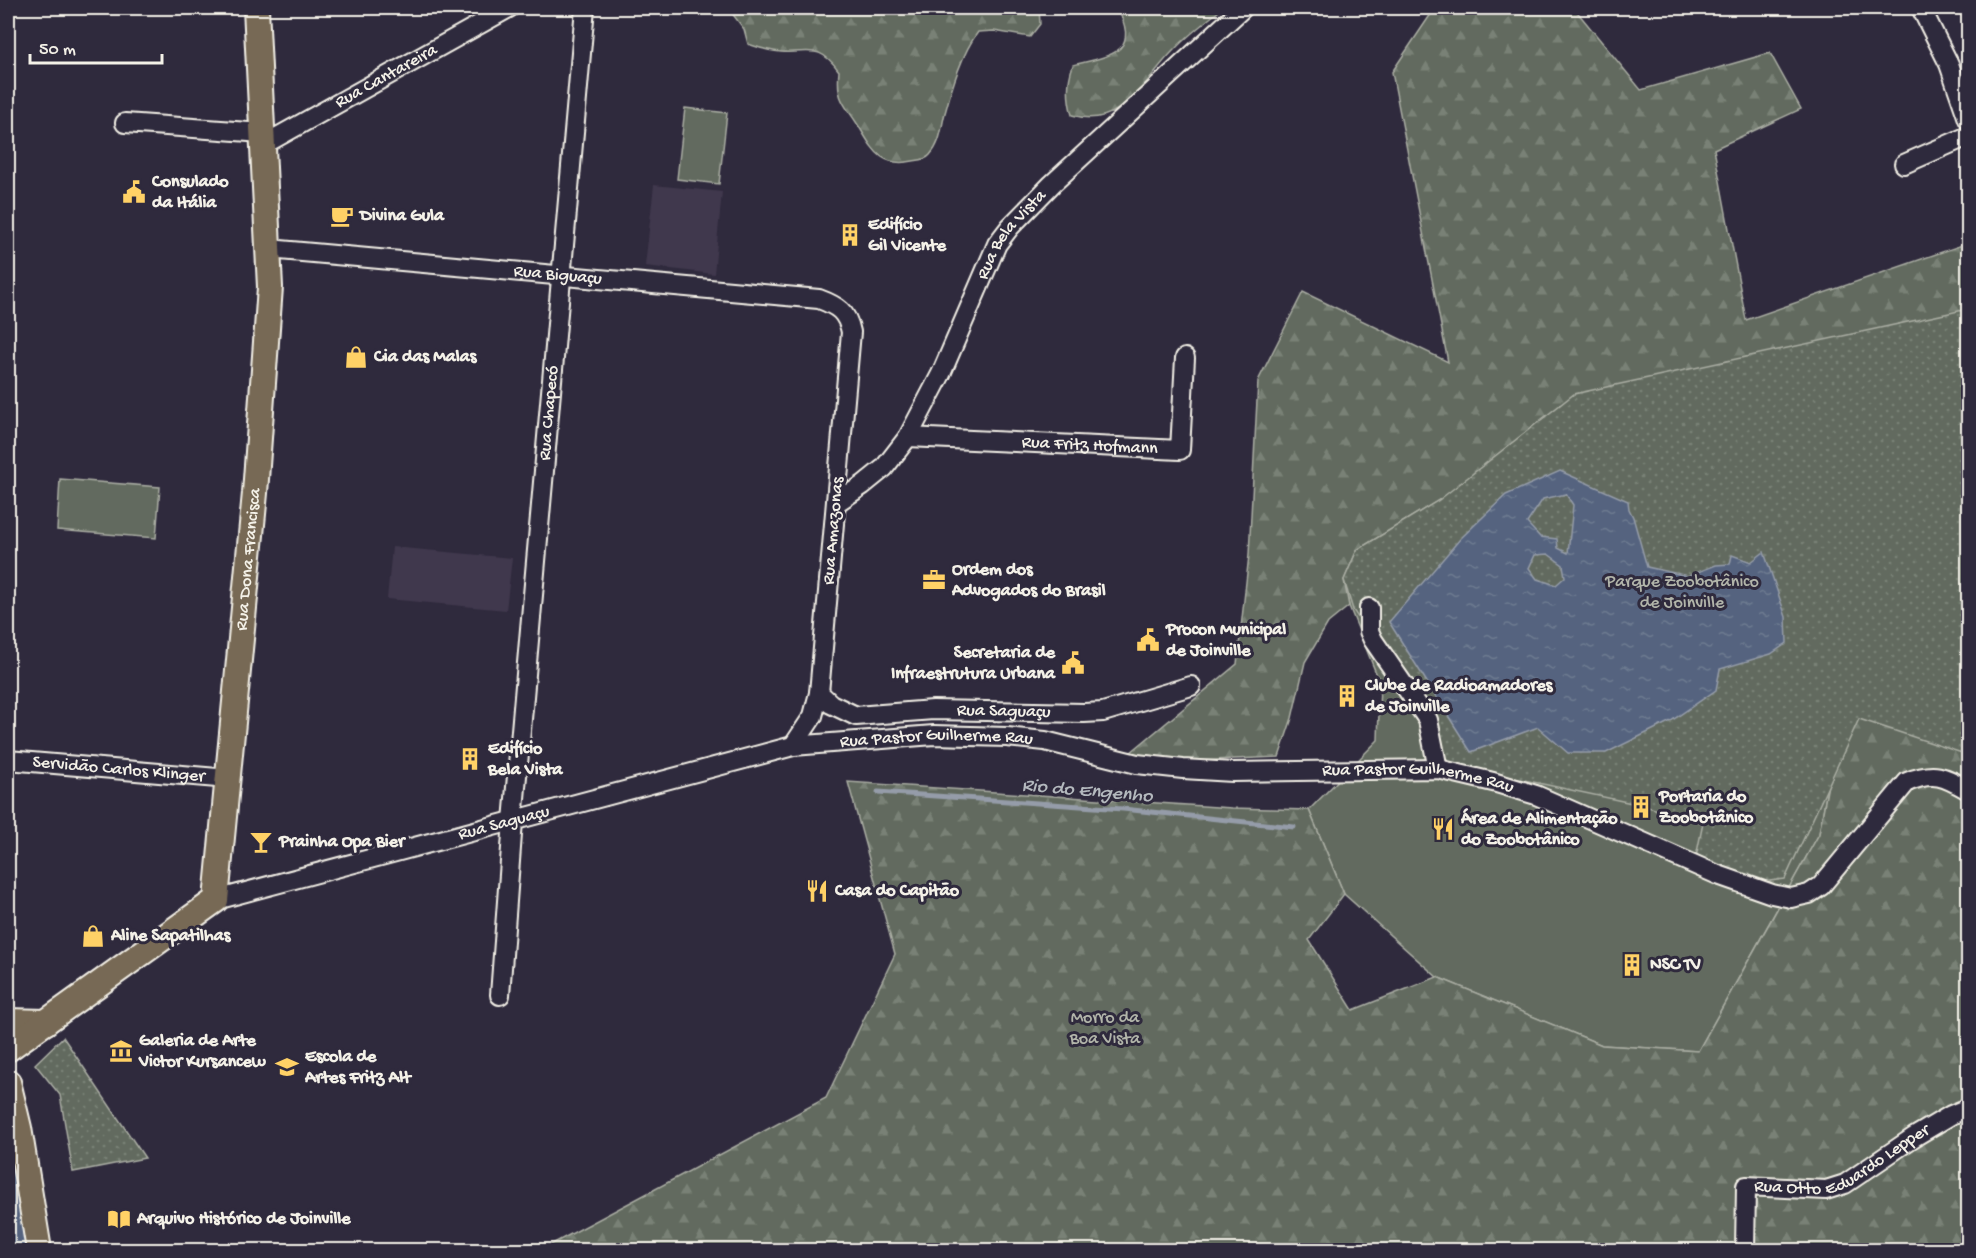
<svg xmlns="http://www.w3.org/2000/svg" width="1976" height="1258" viewBox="0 0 1976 1258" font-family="'Gochi Hand',sans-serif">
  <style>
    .built { fill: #40384d }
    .grass { fill: #626b5f; stroke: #abaea4; stroke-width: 1.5 }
    .forest { fill: url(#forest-firs); stroke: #abaea4; stroke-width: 1.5 }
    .park { fill: url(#park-dots); stroke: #abaea4; stroke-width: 1.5 }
    .water { fill: url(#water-ripples); stroke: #959ca9; stroke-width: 1.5; fill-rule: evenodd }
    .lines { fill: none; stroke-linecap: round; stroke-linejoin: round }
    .stream { stroke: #959ca9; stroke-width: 5 }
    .minor-casing { stroke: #f4f1e8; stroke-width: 22 }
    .major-casing { stroke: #f4f1e8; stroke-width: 28 }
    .minor { stroke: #2f2a3d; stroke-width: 18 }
    .major { stroke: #776954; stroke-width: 24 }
    .labels { text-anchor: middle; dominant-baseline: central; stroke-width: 6; stroke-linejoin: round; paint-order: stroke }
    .street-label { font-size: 18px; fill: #f4f1e8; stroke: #2f2a3d }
    .poi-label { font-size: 18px; font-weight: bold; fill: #f4f1e8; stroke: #2f2a3d; text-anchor: start }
    .park-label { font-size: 18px; fill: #b2b5aa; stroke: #2f2a3d }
    .water-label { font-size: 20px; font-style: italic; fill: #b4b9be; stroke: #2f2a3d }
  </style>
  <defs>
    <pattern id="forest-firs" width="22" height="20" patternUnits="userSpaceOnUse" patternTransform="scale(1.5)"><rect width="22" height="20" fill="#626b5f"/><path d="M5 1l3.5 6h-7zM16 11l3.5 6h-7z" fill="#798176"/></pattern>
    <pattern id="park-dots" width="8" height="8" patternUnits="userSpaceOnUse" patternTransform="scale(1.5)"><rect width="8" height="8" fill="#626b5f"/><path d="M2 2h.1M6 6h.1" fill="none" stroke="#798176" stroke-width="1.8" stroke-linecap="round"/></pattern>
    <pattern id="water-ripples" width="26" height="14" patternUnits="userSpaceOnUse" patternTransform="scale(1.5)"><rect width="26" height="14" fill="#55647f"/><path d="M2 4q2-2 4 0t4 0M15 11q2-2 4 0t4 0" fill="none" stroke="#6e7b91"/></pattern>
  </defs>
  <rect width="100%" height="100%" fill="#2f2a3d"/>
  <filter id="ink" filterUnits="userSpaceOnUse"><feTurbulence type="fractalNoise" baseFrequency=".0167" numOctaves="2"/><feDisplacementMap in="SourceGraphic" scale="12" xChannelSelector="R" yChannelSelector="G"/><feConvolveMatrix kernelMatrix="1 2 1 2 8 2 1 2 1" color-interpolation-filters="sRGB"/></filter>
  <g filter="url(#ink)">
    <g class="built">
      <polygon points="654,185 722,192 714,274 645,266"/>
      <polygon points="392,547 512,558 506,610 387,599"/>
    </g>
    <g class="grass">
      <polygon points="685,108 727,113 719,184 677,179"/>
      <polygon points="60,479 160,487 156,538 57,530"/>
      <polygon points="1439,500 1842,707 1819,834 1698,1051 1602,1045 1437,977 1344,894 1309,810 1378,740 1380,683 1349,606 1344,580 1357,550"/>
    </g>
    <g class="forest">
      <path d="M728,8H1039L1040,24L1030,37L994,31L978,32C962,53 952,87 945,113C941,128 941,143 930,155C926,160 919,160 913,161C880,168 873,149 858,125C844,103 836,100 839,71C819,43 810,54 781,52C769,51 759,48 748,44L744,29Z"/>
      <path d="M1117,8H1223C1206,21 1189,34 1174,50C1144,80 1122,130 1072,115C1067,97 1067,83 1073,65C1109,56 1142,53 1117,8Z"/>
      <polygon points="1435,8 1574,8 1641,90 1770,53 1801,109 1714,149 1746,320 1968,243 1968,1250 541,1250 826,1098 895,954 848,782 1232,808 1309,810 1344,894 1309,940 1353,1010 1437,977 1602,1045 1698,1051 1819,834 1842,707 1439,500 1357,550 1344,580 1349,606 1328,623 1305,662 1292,718 1279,757 1190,761 1130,753 1237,664 1249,555 1258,381 1303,292 1448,362 1392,72"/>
    </g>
    <g class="park">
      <polygon points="1968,309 1968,755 1859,719 1785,879 1754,883 1695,862 1703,823 1641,805 1444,763 1413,704 1378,662 1359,619 1353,610 1344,580 1357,550 1439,500 1574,394"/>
      <polygon points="63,1037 145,1158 73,1172 60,1095 35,1064"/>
    </g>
    <g class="water">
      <path d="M1560,471L1628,501L1629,509L1633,517L1647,567L1688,576L1716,565L1730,564L1732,555L1751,562L1764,552L1786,617L1787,643L1771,654L1720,669L1716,690L1671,721L1606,753H1568L1538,727L1471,752L1389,622L1460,539L1506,495ZM1566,494L1573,505L1568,553L1558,548L1557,539L1540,537L1527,523L1543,499ZM1548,554L1563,565L1565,577L1556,585L1537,579L1529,568L1535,555Z"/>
      <polygon points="8,1126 29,1250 8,1250"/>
    </g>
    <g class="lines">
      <polyline class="stream" points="878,792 1123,809 1294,827"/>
      <g class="minor-casing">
        <g id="minor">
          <polyline points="1921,8 1949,64 1968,119"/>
          <polyline points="125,123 263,133"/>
          <path id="s1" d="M263,145L509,8"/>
          <polyline points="1904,164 1968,136"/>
          <path id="s2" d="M269,249L819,299C838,306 847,312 851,332L819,693L813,716L793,746"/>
          <path id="s3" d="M908,437L1180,450L1185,358"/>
          <path id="s4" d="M836,503L863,485L884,468L908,437L941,374L997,244L1010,227L1052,184L1243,8"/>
          <polyline points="1369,608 1369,631 1373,640 1428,720 1438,769"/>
          <path id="s5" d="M819,693L831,704L856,716L933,710L1084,713L1103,712L1191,686"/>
          <path id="s6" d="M8,760L229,779"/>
          <path id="s7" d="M216,900L793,746L934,735L1007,737L1045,741L1137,764L1183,769L1233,772L1438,769L1493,782L1536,795L1718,875L1772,894L1791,898L1809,894L1821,886L1907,782C1934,771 1944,776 1968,790"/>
          <path id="s8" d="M500,995L513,821L585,8"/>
          <path id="s9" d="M1745,1250L1746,1186L1826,1190L1845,1184L1914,1137L1951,1115L1968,1108"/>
        </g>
      </g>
      <g class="major-casing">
        <g id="major">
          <polyline points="8,1021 46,1022"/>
          <path id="s10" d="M8,1049L216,900L255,493L270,287L256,8"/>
          <polyline points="8,1082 19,1128 39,1250"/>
        </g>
      </g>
      <use href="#minor" class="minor"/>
      <use href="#major" class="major"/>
    </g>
  </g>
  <defs>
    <g id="civic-bare" transform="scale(1.8)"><path d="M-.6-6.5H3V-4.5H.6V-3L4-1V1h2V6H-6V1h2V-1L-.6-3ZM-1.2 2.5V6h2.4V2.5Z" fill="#ffd166" stroke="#2f2a3d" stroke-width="2.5" paint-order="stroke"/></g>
    <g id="cafe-bare" transform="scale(1.8)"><path d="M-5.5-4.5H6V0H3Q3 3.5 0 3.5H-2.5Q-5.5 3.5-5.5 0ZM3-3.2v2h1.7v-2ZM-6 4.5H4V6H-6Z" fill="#ffd166" stroke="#2f2a3d" stroke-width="2.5" paint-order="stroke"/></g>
    <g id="building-bare" transform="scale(1.8)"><path d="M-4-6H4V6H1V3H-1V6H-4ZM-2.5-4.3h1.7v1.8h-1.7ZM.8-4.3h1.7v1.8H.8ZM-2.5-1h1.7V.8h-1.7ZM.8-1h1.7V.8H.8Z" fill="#ffd166" stroke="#2f2a3d" stroke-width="2.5" paint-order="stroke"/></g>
    <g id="shop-bare" transform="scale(1.8)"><path d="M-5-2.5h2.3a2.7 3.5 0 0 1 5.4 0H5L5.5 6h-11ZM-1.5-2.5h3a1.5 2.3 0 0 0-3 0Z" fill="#ffd166" stroke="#2f2a3d" stroke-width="2.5" paint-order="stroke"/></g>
    <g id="office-bare" transform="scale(1.8)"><path d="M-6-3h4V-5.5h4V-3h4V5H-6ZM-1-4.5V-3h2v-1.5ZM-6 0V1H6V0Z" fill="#ffd166" stroke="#2f2a3d" stroke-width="2.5" paint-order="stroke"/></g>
    <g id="restaurant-bare" transform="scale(1.8)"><path d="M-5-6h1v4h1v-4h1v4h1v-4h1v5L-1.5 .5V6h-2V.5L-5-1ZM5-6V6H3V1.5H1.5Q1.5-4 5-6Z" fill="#ffd166" stroke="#2f2a3d" stroke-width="2.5" paint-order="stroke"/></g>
    <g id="bar-bare" transform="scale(1.8)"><path d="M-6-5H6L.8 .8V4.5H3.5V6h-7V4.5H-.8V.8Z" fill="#ffd166" stroke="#2f2a3d" stroke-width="2.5" paint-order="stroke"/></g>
    <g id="museum-bare" transform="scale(1.8)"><path d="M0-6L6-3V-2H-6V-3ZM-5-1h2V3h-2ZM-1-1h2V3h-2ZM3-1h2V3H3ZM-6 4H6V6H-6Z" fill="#ffd166" stroke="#2f2a3d" stroke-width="2.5" paint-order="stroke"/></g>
    <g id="university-bare" transform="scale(1.8)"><path d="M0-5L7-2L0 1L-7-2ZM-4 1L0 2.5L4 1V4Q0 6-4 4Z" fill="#ffd166" stroke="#2f2a3d" stroke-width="2.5" paint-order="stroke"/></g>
    <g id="library-bare" transform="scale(1.8)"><path d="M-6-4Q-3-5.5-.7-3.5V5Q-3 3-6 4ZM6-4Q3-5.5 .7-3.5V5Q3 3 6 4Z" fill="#ffd166" stroke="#2f2a3d" stroke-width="2.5" paint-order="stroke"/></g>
  </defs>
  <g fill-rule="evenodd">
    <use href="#civic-bare" x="134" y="192"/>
    <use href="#cafe-bare" x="342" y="216"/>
    <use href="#building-bare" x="850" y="235"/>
    <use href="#shop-bare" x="356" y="357"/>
    <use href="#office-bare" x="934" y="580"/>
    <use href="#civic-bare" x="1148" y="640"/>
    <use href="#civic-bare" x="1073" y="663"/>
    <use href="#building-bare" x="1347" y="696"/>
    <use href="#building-bare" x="470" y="759"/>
    <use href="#building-bare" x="1641" y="807"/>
    <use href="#restaurant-bare" x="1443" y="829"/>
    <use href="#bar-bare" x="261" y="842"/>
    <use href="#restaurant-bare" x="817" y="891"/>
    <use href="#shop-bare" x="93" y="936"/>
    <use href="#building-bare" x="1632" y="965"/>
    <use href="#museum-bare" x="121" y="1051"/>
    <use href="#university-bare" x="287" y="1067"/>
    <use href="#library-bare" x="119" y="1219"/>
  </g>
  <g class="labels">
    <g class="street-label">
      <text stroke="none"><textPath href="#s1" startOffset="141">Rua Cantareira</textPath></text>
      <text stroke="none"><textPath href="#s4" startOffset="327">Rua Bela Vista</textPath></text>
      <text stroke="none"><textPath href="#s2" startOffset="290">Rua Biguaçu</textPath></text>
      <text stroke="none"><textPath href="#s8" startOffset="584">Rua Chapecó</textPath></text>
      <text stroke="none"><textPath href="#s3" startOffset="182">Rua Fritz Hofmann</textPath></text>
      <text transform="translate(834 531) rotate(-85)">Rua Amazonas</text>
      <text stroke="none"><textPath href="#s10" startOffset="598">Rua Dona Francisca</textPath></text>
      <text stroke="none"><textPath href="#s5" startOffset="192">Rua Saguaçu</textPath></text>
      <text stroke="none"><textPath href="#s7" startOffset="741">Rua Pastor Guilherme Rau</textPath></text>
      <text stroke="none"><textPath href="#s6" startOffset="111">Servidão Carlos Klinger</textPath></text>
      <text stroke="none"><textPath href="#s7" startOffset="1227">Rua Pastor Guilherme Rau</textPath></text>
      <text stroke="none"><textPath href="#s7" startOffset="298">Rua Saguaçu</textPath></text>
      <text stroke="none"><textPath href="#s9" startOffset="168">Rua Otto Eduardo Lepper</textPath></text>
    </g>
    <g class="poi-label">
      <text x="152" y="182">Consulado<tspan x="152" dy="21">da Itália</tspan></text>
      <text x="360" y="216">Divina Gula</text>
      <text x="868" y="225">Edifício<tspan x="868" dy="21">Gil Vicente</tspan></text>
      <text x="374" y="357">Cia das Malas</text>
      <text x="952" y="570">Ordem dos<tspan x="952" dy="21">Advogados do Brasil</tspan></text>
      <text x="1166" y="630">Procon Municipal<tspan x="1166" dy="21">de Joinville</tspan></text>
      <text x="1055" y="653" text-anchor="end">Secretaria de<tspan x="1055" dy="21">Infraestrutura Urbana</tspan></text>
      <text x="1365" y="686">Clube de Radioamadores<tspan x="1365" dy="21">de Joinville</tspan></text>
      <text x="488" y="749">Edifício<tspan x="488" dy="21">Bela Vista</tspan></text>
      <text x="1659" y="797">Portaria do<tspan x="1659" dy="21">Zoobotânico</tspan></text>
      <text x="1461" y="819">Área de Alimentação<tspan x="1461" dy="21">do Zoobotânico</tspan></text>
      <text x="279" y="842">Prainha Opa Bier</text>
      <text x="835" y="891">Casa do Capitão</text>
      <text x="111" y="936">Aline Sapatilhas</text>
      <text x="1650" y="965">NSC TV</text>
      <text x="139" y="1041">Galeria de Arte<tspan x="139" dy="21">Victor Kursancew</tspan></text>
      <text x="305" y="1057">Escola de<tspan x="305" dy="21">Artes Fritz Alt</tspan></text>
      <text x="137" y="1219">Arquivo Histórico de Joinville</text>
    </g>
    <g class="park-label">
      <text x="1682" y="582">Parque Zoobotânico<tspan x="1682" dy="21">de Joinville</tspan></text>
      <text x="1105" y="1018">Morro da<tspan x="1105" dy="21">Boa Vista</tspan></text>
    </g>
    <g class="water-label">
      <text transform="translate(1087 792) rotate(5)">Rio do Engenho</text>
    </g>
  </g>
  <rect width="1976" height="1258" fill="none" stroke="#2f2a3d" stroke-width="30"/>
  <rect x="15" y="15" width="1946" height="1228" fill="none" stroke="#f4f1e8" stroke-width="2" filter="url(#ink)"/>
  <path d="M30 54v9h132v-9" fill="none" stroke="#f4f1e8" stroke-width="3"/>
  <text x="39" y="54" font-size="18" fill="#f4f1e8" stroke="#2f2a3d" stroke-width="4.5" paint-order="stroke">50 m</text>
</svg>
